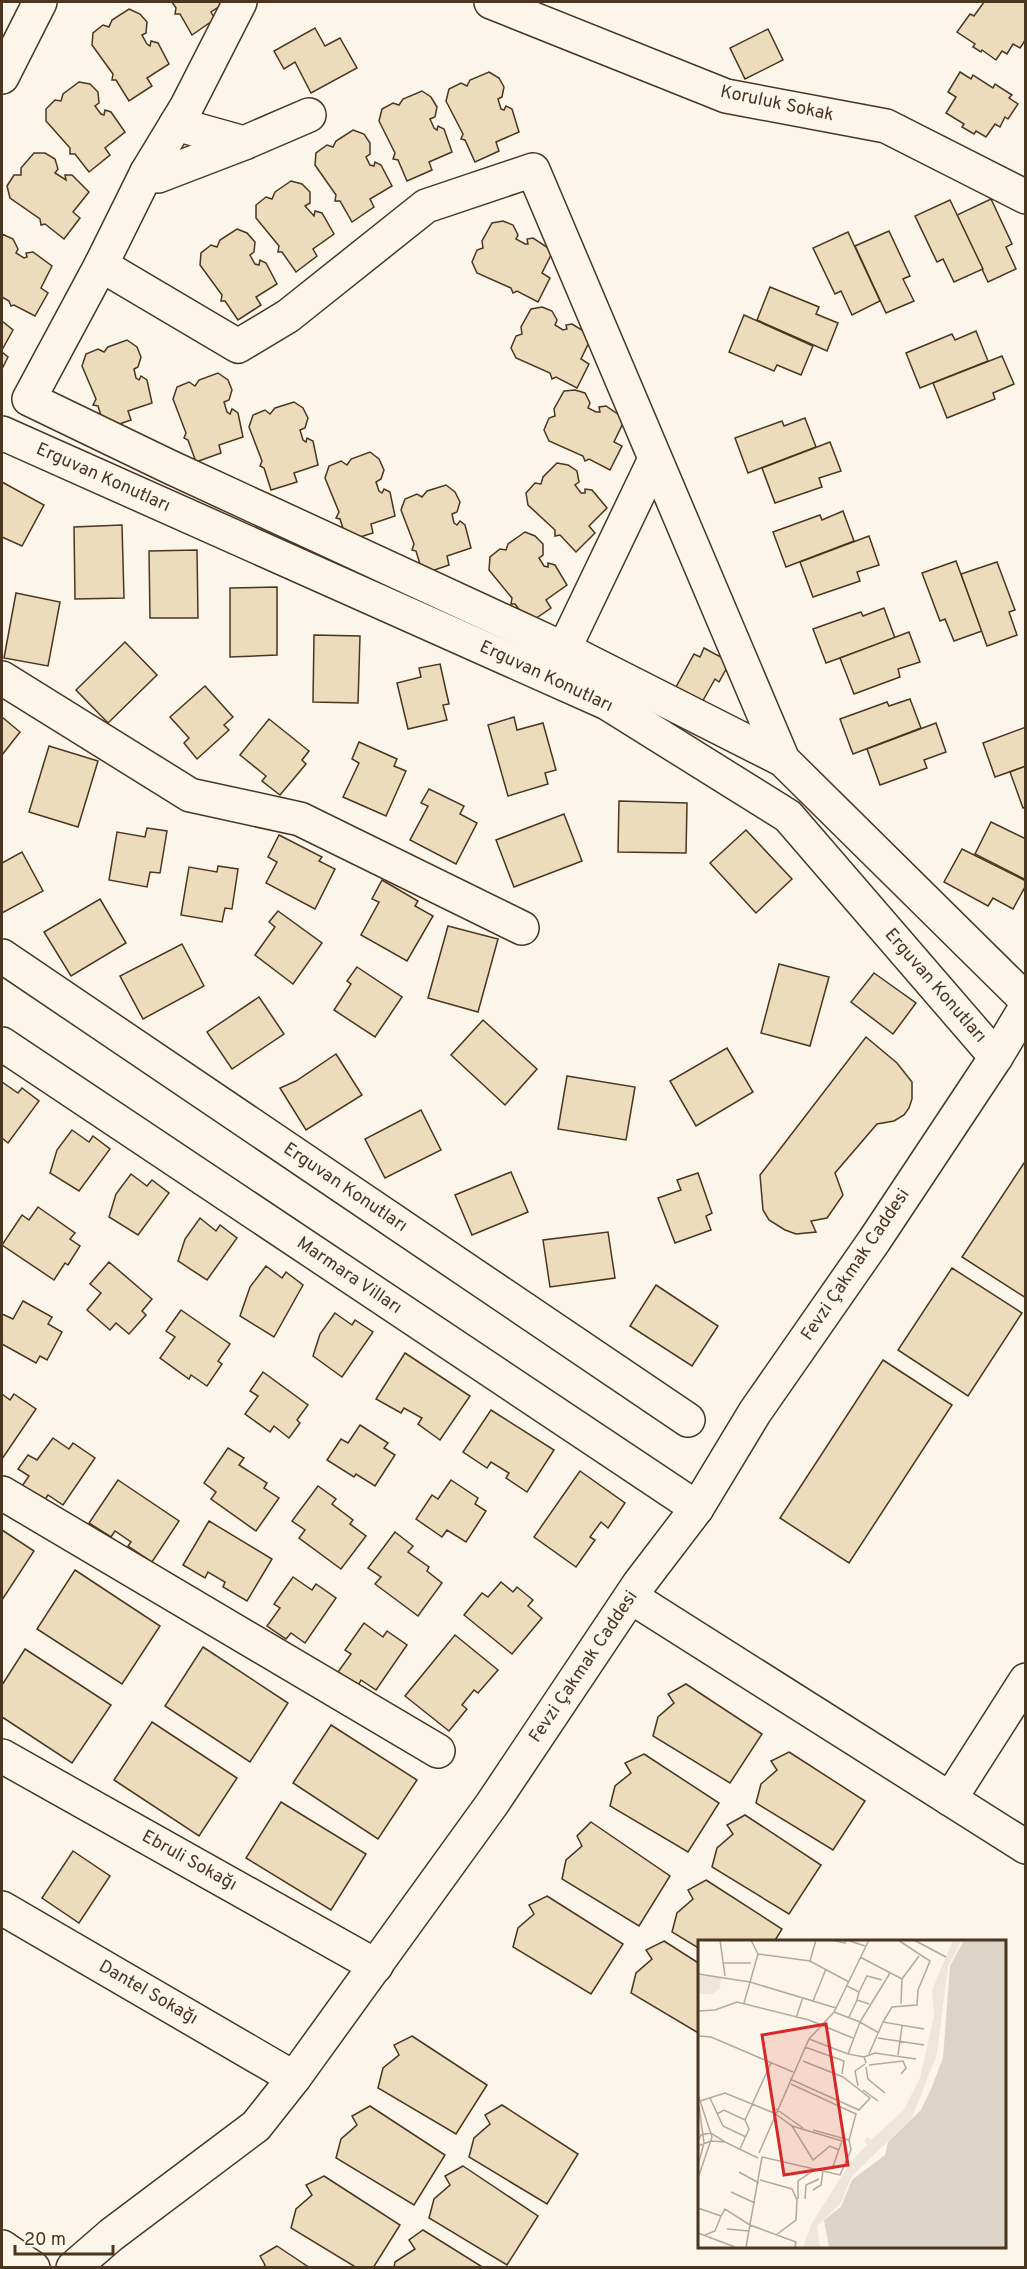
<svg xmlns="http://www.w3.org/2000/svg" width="1027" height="2269" viewBox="0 0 1027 2269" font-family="Overpass,sans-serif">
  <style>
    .building { fill: #ecdcbc; stroke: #4a3520; stroke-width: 1.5 }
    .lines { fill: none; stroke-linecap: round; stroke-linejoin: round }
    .minor-casing { stroke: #4a3520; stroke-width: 36 }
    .minor { stroke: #fbf6e9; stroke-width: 33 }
    .labels { text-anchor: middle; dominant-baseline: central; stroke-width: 4.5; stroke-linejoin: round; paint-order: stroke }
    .street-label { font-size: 18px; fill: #4a3520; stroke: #fbf6e9 }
    .inset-road { fill: none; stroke: #b4a999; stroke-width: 1.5 }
    .view { fill: #d62828; fill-opacity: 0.15; stroke: #d62828; stroke-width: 3 }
    .inset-edge { fill: none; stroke: #4a3520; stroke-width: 3 }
  </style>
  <rect width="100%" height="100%" fill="#fbf6e9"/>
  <g class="building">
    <polygon points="172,2 226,2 211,12 215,19 192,35 180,14 175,14 176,8"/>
    <polygon points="984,2 1026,2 1026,39 1020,48 1013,44 1007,54 1002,51 996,60 982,50 981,52 973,47 975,44 957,32 970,14 974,16"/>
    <polygon points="129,9 140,14 147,22 146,33 142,35 147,44 150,46 151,41 158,43 169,64 147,78 152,86 129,101 116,80 112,80 113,74 92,45 93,33 103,25 109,27 112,20"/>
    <polygon points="315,28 325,46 340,38 357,68 311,93 295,62 284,69 274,51"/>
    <polygon points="768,29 783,60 745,79 730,48"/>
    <polygon points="489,72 499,78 504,87 502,97 498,99 501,109 504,110 506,106 512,109 519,132 496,142 499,151 475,162 465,140 461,139 463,134 446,101 449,89 461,83 467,86 470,80"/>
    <polygon points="960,72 971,79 973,75 993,88 995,84 1012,95 1009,98 1018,104 1008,119 1005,117 1000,127 995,124 986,137 976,131 974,134 962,127 964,124 946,113 956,97 948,92"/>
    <polygon points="79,82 90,84 98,92 99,103 95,106 101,114 104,115 105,110 111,112 125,132 105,148 110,155 89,172 75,154 70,154 70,148 46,121 46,109 55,100 61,101 63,94"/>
    <polygon points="422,91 431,97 437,107 435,117 430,119 434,128 437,130 438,126 444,129 452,152 429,162 432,170 407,181 398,160 393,159 395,153 379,121 382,109 393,103 399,105 403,99"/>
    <polygon points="353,130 364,134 370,143 370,154 366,157 370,165 374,166 375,162 381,165 392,186 370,199 374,207 352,222 340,201 335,201 336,195 315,165 316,153 327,145 333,147 336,141"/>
    <polygon points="34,153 45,153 55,159 58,169 55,173 66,180 65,175 72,175 89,192 73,212 80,218 64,239 45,224 41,225 40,219 10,198 7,186 14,175 21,175 21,168"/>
    <polygon points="291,181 302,184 310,192 310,203 305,206 314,216 315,211 322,213 334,234 313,249 317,256 296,272 282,252 278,252 279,246 256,218 256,205 266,197 272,199 275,192"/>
    <polygon points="991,199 1012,244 1006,247 1016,269 988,282 957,215"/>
    <polygon points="950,200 983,269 954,282 943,259 937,262 915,216"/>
    <polygon points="503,221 513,225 518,235 516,239 525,244 528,244 527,239 533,238 553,251 542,273 550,278 538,302 517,291 513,293 511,288 477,273 472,262 477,250 483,248 482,241 492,223"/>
    <polygon points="237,229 247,233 255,242 254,252 250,255 255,264 259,265 260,260 266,263 277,284 256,297 261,305 238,320 225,301 221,301 222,295 200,265 201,253 211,245 217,247 220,240"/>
    <polygon points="889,231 910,276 903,279 914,301 886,313 855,246"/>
    <polygon points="848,232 880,301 852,315 841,291 835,294 813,248"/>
    <polygon points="2,234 13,239 18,249 16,253 24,258 27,257 26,253 33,252 52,266 41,288 48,293 35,316 14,305 11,306 9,301 2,297"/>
    <polygon points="770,287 819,307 816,314 838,323 827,351 757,320"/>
    <polygon points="542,307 552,311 557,320 555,325 563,330 567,329 566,325 572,324 592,336 581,359 589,364 577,388 556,377 552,379 550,373 516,358 511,348 516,336 522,334 521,327 531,309"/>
    <polygon points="744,315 813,346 801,375 777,365 774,371 729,352"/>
    <polygon points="2,321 13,330 2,350"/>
    <polygon points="976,331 988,361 920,388 906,353 952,334 955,340"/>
    <polygon points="127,340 137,347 141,357 138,367 134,369 136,378 139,380 141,376 147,380 152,403 128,411 131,420 105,429 98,406 93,405 96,399 82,366 86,354 98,349 104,352 108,347"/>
    <polygon points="2,352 8,357 2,369"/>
    <polygon points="1002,356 1014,384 993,393 995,399 947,418 933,383"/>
    <polygon points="218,373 228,380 232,390 229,400 224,402 227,412 230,414 232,409 238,413 243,437 219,445 221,453 196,462 188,440 184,438 186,433 173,399 177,387 189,382 195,386 199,380"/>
    <polygon points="575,390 585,393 590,403 588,408 596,412 600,412 599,407 606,406 625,419 614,442 622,446 610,470 589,459 585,461 583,456 549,441 544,430 549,418 555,416 554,409 564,391"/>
    <polygon points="294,402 303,408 308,418 305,428 300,430 303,440 306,442 307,438 313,441 318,465 294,473 297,482 271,490 264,468 260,466 262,461 249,427 253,415 265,410 270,414 275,408"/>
    <polygon points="805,418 816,447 748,473 735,438 782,421 784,426"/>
    <polygon points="830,442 841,471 819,478 822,487 775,503 762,468"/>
    <polygon points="370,452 379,459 384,470 381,479 376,482 379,491 382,493 384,489 390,492 395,516 371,524 373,533 347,541 340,519 336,518 339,512 325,478 329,466 341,461 347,465 351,459"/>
    <polygon points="557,463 568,465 577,471 579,482 575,485 581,493 585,493 585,489 592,490 607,508 589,526 595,533 576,552 560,535 555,536 555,530 528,505 526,493 535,483 541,484 543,477"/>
    <polygon points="2,482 44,505 22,546 2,537"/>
    <polygon points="446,485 455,492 460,502 457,512 452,514 454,523 457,525 460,521 465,525 471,548 447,556 449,565 423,574 416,551 412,550 414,544 401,510 405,499 417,494 422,497 427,491"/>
    <polygon points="843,511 854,541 786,567 773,532 820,515 822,520"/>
    <polygon points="122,525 124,598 75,599 74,527"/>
    <polygon points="525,532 535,536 543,544 543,555 539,558 544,566 548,567 548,563 555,565 567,585 546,600 551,608 529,623 515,604 511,604 512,598 489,570 490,557 500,549 506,550 508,544"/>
    <polygon points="869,536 879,565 857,572 860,581 813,597 800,562"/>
    <polygon points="197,550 198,618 150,618 149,551"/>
    <polygon points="956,561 982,631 954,641 945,619 940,621 922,573"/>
    <polygon points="997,562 1015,610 1009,612 1017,635 987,646 961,574"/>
    <polygon points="277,587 277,655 230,657 230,588"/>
    <polygon points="16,593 60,602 48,666 4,658"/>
    <polygon points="884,608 895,638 826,663 813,629 861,612 863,616"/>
    <polygon points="909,632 920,662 898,669 900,677 854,694 840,658"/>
    <polygon points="314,635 360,636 358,703 313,702"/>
    <polygon points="125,642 157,675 108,723 76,690"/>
    <polygon points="704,648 730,662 719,682 715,679 701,704 675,689 694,654 700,657"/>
    <polygon points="440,664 449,704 443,705 447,720 408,729 397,683 421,677 419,668"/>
    <polygon points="205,686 233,717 224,725 229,730 197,759 184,743 189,738 170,717"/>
    <polygon points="910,699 921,728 853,754 840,719 887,702 889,706"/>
    <polygon points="2,717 20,732 2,755"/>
    <polygon points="514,717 517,730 543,723 556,770 545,773 548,784 508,796 488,725"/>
    <polygon points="269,719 309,751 302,760 306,764 280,795 262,781 266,776 240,755"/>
    <polygon points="936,723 946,752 924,760 927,768 880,785 867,749"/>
    <polygon points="1026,727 1026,766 995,777 983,743"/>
    <polygon points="359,742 397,759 394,766 406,771 386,816 343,797 359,763 352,759"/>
    <polygon points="49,746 98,761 78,827 29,812"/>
    <polygon points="1026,766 1026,807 1023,808 1010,772"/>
    <polygon points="429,789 464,806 460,814 477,823 456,864 410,840 428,806 421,803"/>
    <polygon points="619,801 687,803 686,853 618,852"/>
    <polygon points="564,814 582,861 514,887 496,840"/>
    <polygon points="991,822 1026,839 1026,880 975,854"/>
    <polygon points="147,828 167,831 160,873 150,872 147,887 109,880 117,832 145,837"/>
    <polygon points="746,830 792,879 756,913 710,863"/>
    <polygon points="279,835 322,857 319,861 335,869 315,909 266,883 277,862 268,857"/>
    <polygon points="962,849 1026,881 1026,885 1013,909 993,898 988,906 944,882"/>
    <polygon points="22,852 43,891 2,913 2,863"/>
    <polygon points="218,866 238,869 232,909 225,908 222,922 181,915 189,867 217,872"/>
    <polygon points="382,880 418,901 415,906 433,916 407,961 361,935 379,902 372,899"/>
    <polygon points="100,899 126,943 71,976 44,932"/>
    <polygon points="278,911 322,943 293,984 255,955 275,927 269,922"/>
    <polygon points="448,926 498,939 478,1012 428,998"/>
    <polygon points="182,944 204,986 143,1019 120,976"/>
    <polygon points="779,964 829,977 810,1046 761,1033"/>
    <polygon points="357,967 402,997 375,1037 334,1010 351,984 347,981"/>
    <polygon points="874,973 916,1003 893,1034 851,1002"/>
    <polygon points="259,997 284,1034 232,1069 207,1032"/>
    <polygon points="483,1020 537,1069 505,1105 451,1055"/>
    <polygon points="866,1037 897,1063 912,1082 912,1099 909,1108 904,1115 894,1121 877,1124 835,1173 843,1195 827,1218 811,1221 816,1232 796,1234 785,1230 769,1220 763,1210 760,1175"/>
    <polygon points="727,1048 753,1092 696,1126 670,1081"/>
    <polygon points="336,1054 362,1095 306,1130 280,1088 296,1081"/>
    <polygon points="567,1076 635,1087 626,1140 558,1129"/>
    <polygon points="2,1082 18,1093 22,1088 39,1101 8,1143 2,1138"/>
    <polygon points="421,1110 441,1150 385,1178 365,1139"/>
    <polygon points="72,1130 89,1142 93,1136 110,1149 79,1191 50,1173 57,1150"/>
    <polygon points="1026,1160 1026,1298 962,1257"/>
    <polygon points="511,1172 528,1212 472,1235 455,1195"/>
    <polygon points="698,1173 712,1213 706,1216 711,1230 675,1243 658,1198 681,1190 677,1180"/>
    <polygon points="131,1174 147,1186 152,1180 169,1193 138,1235 109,1217 116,1194"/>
    <polygon points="38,1207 75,1233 70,1239 80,1246 68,1265 65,1263 54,1280 2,1245 22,1215 29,1220"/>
    <polygon points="200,1218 216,1231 220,1225 237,1238 207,1280 178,1261 185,1239"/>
    <polygon points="608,1232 615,1278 550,1287 543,1240"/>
    <polygon points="109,1262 152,1299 142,1311 146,1315 129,1334 116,1323 110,1330 87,1310 101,1293 90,1284"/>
    <polygon points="266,1266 282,1278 286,1272 303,1285 274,1337 240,1316 250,1287"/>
    <polygon points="952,1268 1022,1313 968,1396 898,1350"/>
    <polygon points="656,1285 718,1326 692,1366 630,1326"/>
    <polygon points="23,1301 52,1317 48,1324 62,1332 47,1360 40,1356 36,1363 2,1344 2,1314 13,1319"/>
    <polygon points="181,1310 230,1344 218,1361 222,1364 207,1386 191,1375 189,1379 160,1358 175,1337 166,1331"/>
    <polygon points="335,1313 352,1325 355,1320 373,1332 342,1377 313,1356 320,1334"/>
    <polygon points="405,1353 470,1396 440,1440 418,1424 422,1418 404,1408 401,1413 376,1399"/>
    <polygon points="883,1360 952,1405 849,1563 780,1518"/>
    <polygon points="263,1372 308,1405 297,1420 300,1423 289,1438 274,1426 270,1432 245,1414 258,1396 250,1391"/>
    <polygon points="2,1394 10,1400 14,1394 36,1409 2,1459"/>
    <polygon points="491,1410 554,1450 527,1492 506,1478 509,1473 491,1462 487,1468 463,1452"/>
    <polygon points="360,1425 388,1443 384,1448 395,1455 375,1486 356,1474 354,1477 327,1460 341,1439 348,1443"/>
    <polygon points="53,1438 69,1449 73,1443 95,1458 63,1505 48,1495 44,1501 22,1486 29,1476 18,1469 28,1455 37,1460"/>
    <polygon points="228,1448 244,1458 239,1465 267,1483 264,1488 279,1498 256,1531 211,1499 216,1492 204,1483"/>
    <polygon points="580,1471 625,1503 608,1528 601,1522 590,1537 595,1540 576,1567 534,1537"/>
    <polygon points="118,1480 179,1521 152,1562 128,1546 131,1542 115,1531 111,1537 89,1523"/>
    <polygon points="451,1480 478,1498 475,1504 486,1511 466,1542 447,1530 442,1537 416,1519 432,1495 438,1499"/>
    <polygon points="318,1486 336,1499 332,1504 353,1520 350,1524 366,1536 341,1569 299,1538 305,1530 292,1521"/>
    <polygon points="209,1521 272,1559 247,1601 223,1587 225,1582 208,1572 205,1578 183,1565"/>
    <polygon points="2,1530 34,1551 2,1600"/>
    <polygon points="395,1532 413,1546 408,1552 429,1567 427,1571 442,1583 418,1616 375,1584 381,1577 368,1568"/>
    <polygon points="75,1570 160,1626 122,1684 37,1629"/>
    <polygon points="293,1577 312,1590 316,1584 336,1598 305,1643 291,1633 286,1639 267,1626 280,1608 274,1604"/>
    <polygon points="501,1582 513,1592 517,1587 533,1600 528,1606 542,1618 512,1654 464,1615 482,1593 488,1597"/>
    <polygon points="364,1623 383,1637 387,1631 407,1645 376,1690 361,1680 358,1686 338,1672 351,1654 345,1650"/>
    <polygon points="455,1635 498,1670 478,1693 474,1690 462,1705 467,1709 449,1731 405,1696"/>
    <polygon points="203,1647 288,1703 250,1762 165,1706"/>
    <polygon points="25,1649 111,1705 72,1763 2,1717 2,1685"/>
    <polygon points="686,1684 762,1734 730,1783 653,1736 658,1717 674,1703 668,1694"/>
    <polygon points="152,1722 237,1778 199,1836 114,1780"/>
    <polygon points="331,1725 417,1780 378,1839 293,1783"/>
    <polygon points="789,1752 865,1801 833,1850 756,1803 761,1784 777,1770 771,1761"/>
    <polygon points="644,1754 719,1803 688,1852 610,1806 615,1786 631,1773 625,1763"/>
    <polygon points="281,1802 366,1854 331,1910 246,1858"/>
    <polygon points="745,1815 821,1865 789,1914 712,1867 717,1848 733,1834 727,1825"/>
    <polygon points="591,1822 670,1876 639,1926 562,1879 566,1860 582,1846 577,1836"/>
    <polygon points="73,1851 110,1876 79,1923 42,1898"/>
    <polygon points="706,1880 782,1929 774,1942 700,1942 700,1949 672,1932 677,1913 693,1899 688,1890"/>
    <polygon points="547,1896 623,1944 591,1994 513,1947 518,1928 534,1914 529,1905"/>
    <polygon points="664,1941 700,1964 700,2034 631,1993 636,1973 652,1959 646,1950"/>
    <polygon points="412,2036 487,2085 456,2134 378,2088 383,2068 399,2055 394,2045"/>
    <polygon points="502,2105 578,2154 547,2204 469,2157 474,2138 490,2124 485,2115"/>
    <polygon points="370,2106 445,2155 414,2205 336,2158 341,2139 357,2125 352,2116"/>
    <polygon points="463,2166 538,2216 507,2265 429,2218 434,2199 450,2185 445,2176"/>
    <polygon points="324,2176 400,2225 373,2268 357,2268 291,2228 296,2209 312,2195 306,2185"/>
    <polygon points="423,2230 484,2268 394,2268 395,2262 415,2249 409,2240"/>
    <polygon points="277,2246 310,2268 263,2268 265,2265 260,2256"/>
  </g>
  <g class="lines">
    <g class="minor-casing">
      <g id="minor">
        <polyline points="240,2 187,106 147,172 101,265 29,399 170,467 564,649 783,760"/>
        <polyline points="491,2 726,96 886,126 1026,197"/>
        <polyline points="2,77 40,2"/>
        <polyline points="176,124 244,143 309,115"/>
        <polyline points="147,172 158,176 244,143"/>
        <polyline points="101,265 238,346 288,316 426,206 533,170 783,760 1026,1000"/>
        <polyline points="2,433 607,703 788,816 996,1057"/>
        <polyline points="564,649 655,459"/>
        <polyline points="2,678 190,795 300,819 522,928"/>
        <polyline points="2,956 688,1420"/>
        <polyline points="2,1044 697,1508"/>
        <polyline points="2,1493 438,1751"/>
        <polyline points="631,1597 1026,1847"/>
        <polyline points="2,1756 376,1966"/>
        <polyline points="950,1799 1026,1680"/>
        <polyline points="2,1908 294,2078"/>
        <polyline points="2,2247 33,2268"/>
        <polyline points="73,2268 111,2235 256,2126 294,2078 492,1804 639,1584 697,1508 755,1412 874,1241 996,1057 1026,1007"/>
      </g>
    </g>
    <use href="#minor" class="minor"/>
  </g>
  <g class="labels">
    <g class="street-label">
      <text transform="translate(777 104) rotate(12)">Koruluk Sokak</text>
      <text transform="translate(103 478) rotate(24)">Erguvan Konutları</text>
      <text transform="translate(546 677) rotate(25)">Erguvan Konutları</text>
      <text transform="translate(935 986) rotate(49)">Erguvan Konutları</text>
      <text transform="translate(345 1188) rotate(34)">Erguvan Konutları</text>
      <text transform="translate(856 1265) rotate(-56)">Fevzi Çakmak Caddesi</text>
      <text transform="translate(349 1276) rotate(34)">Marmara Vilları</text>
      <text transform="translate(584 1667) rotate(-56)">Fevzi Çakmak Caddesi</text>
      <text transform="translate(189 1861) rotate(29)">Ebruli Sokağı</text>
      <text transform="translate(148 1993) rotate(30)">Dantel Sokağı</text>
    </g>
  </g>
  <g transform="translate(698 1940)">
    <rect width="308" height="308" fill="#fbf6e9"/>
    <path d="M255,0H264L250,26L239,114L214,178L154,236L142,264L119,286L122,307H105L114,283L152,223L169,205L166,201L170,197L173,200L205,171L222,138L236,76L234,50ZM0,36L23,37L22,48L15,54H0Z" fill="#ede6d9"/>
    <path d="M266,0H307V307H131L126,280L143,267L154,240L187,215L190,202L223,170L233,149L245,118L252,26Z" fill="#dcd4c6"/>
    <path class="inset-road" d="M22,0L27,36M132,0L147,3L148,0M149,0L167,6M216,0L248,17M60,14L112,21L151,42M162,17L204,39L221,16M112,21L118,0M25,23H53M0,34L52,42L138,68M149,46L161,52L159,60L171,64M161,52L169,36L184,40M115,61L128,29M46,63L60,14L53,0M203,64L204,39M0,71L17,70L39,62L111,80L155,98M136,72L162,82L192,33M151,77L159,60M98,78L105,57M185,82L194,67L219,65L220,50L232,21L200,0M0,96L13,97L95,132M180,98L226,105M111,99L150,114M107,107L146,121L144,134M171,114L185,82L226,89M200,115L204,86M166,117L150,114L162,82L181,93M168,123L166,117L177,113L218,119M171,125L205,121L208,128L203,134M168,127L170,139L187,153M92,139L161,170L172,158L145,137L105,121M93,144L158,174L151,200M160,146L157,131L167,124M165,150L180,161M0,155L14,197L0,238M12,158L25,186L48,197M2,161L27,153L76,173L94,186L115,220L132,206L141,210M78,169L105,188M19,174L26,170L47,180M47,180L73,123M94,186L144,201L134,229M115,190L151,200M0,201L3,195L13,193L27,202M27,202L60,218M0,206L13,201L27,202M42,209L51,189L47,180M61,213L111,99L136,72L171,0M64,217L142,235L153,210L151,200M0,225L6,203L1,166M41,232L61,243M62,240L94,249L99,260L98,280L78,295M115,250L123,245L125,231M33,252L57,263M100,259V241L115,231M107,259L108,245L121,239M0,268L23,276L27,269L52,285L98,302L97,307M29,289L51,291M0,293L37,307M7,295L17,291L23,276M48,307L64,217"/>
    <path class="view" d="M128,84L150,225L86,235L64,95Z"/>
    <rect width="308" height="308" class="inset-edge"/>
  </g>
  <rect width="1027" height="2269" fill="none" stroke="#4a3520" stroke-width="6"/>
  <path d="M15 2245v9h98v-9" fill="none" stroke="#4a3520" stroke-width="3"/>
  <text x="24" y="2245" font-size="18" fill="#4a3520" stroke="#fbf6e9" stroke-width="4.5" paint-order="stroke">20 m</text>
</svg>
